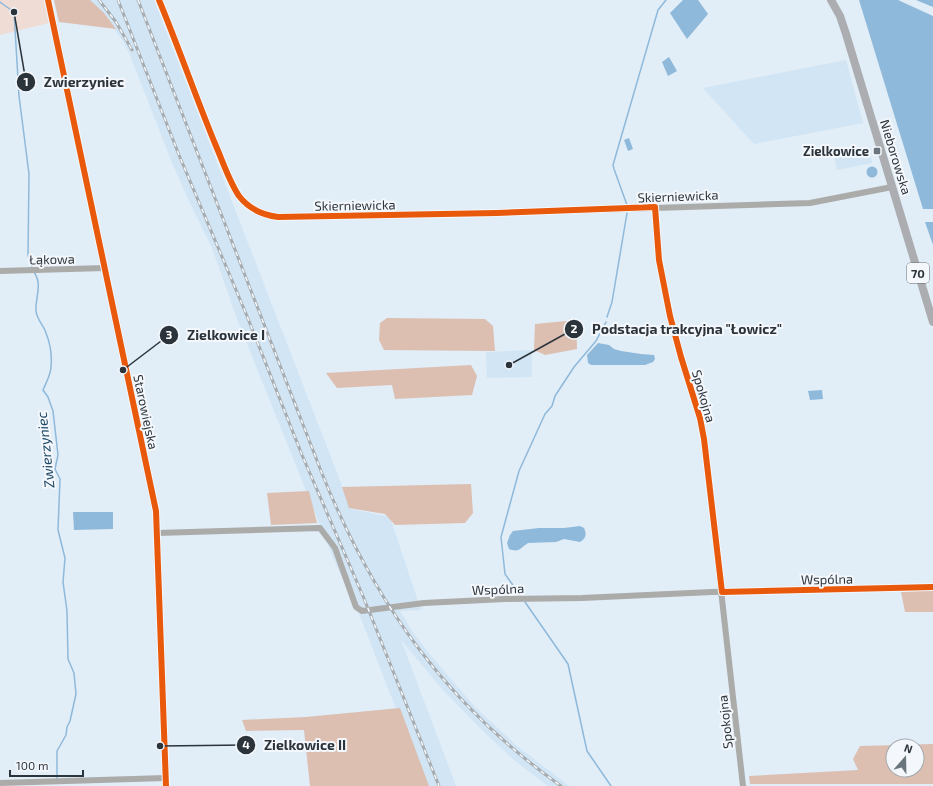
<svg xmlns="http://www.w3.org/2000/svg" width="933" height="786" viewBox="0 0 933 786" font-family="'Exo 2',sans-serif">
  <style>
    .built { fill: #d1e5f5 }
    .green { fill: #efddd5 }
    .forest { fill: #dcbfb1; fill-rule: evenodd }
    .water { fill: #8eb9db }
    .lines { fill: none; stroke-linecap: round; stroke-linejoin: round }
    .stream { stroke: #8eb9db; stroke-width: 1.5 }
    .minor { stroke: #ababaa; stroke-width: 6 }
    .major { stroke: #acadb0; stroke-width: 8 }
    .rail-casing { stroke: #a6acb0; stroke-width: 3 }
    .rail { stroke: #f4f8fc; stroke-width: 1.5; stroke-dasharray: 4.5; stroke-linecap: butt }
    .cycleway-casing { stroke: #f4f8fc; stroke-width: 8 }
    .cycleway { stroke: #e8590c; stroke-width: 6 }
    .poi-dot { fill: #6b757d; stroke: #f4f8fc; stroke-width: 1.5 }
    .labels { text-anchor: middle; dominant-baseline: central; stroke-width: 4; stroke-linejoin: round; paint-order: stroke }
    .shield { fill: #f4f8fc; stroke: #686f75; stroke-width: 1 }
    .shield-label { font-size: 12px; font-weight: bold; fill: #2c343b }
    .poi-label { font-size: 13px; font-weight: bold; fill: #2c343b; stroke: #f4f8fc; text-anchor: end }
    .street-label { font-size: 13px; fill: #2c343b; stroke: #f4f8fc }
    .water-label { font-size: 14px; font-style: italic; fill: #1c4766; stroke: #f4f8fc }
    .leader { fill: none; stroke: #2c343b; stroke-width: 1.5 }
    .callout-dot { fill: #2c343b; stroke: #f4f8fc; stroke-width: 1.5 }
    .mark-label { font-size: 12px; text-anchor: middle; font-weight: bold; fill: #fff }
    .callout-label { font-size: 14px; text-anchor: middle; font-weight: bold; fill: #2c343b; stroke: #f4f8fc; stroke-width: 4; stroke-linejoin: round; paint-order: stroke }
  </style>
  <rect width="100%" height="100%" fill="#e1edf7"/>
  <g class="built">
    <polygon points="80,0 154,0 351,509 390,517 421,610 400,611 414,634 432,657 475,707 517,746 569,786 548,786 514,760 485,733 443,690 401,640 456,786 426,786 360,616 334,560 237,319 212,248 189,201 173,165 129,53 123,41 110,23"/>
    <polygon points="846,60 863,123 754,144 703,88"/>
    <polygon points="869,147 872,163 837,170 833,153"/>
    <polygon points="532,350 532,377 487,378 486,352"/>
  </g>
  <polygon class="green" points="0,0 44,0 49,23 0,35"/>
  <g class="forest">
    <polygon points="54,0 90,0 104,13 116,29 59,22"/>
    <polygon points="387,318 485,319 493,326 495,351 384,350 379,340 380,323"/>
    <polygon points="576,320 577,349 545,355 534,350 535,324"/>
    <polygon points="471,365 477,376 472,395 395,399 392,385 337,388 326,373"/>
    <polygon points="471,484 473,513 465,523 395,525 385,514 349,508 342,487"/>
    <polygon points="309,491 317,523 271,525 267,493"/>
    <polygon points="933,590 933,612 905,612 901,592"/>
    <polygon points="400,708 429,786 310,786 304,730 246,731 242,720 306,717"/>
    <path d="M933,744V784H750L749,776L858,770L853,759L860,746ZM893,746H917V770H893Z"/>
  </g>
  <g class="water">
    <polygon points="683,0 698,0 708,14 687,39 670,13"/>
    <polygon points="859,0 898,0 933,16 933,209 923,209"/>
    <polygon points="916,0 933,0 933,7"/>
    <polygon points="669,57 677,71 668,76 662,62"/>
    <polygon points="629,138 633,149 628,151 624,140"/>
    <circle cx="872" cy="172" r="5.5"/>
    <polygon points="925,222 933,222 933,245"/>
    <polygon points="598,343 609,345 614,349 621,351 641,354 654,355 655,359 653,362 645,365 591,365 588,363 587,355"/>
    <polygon points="822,390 823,399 810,400 808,391"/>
    <polygon points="73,512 113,512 113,529 74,530"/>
    <path d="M580,526L584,528C587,535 586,538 580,542L564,539L556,542L528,543C520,548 520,553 509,549L507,543L510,535L513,531L539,528H564Z"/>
  </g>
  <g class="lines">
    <g class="stream">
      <polyline points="0,2 14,12 19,96 29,174 28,255 32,267"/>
      <polyline points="627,205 614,169 613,165 658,10 666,0"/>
      <path d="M34,272C43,285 35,297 36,311C37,320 44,326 46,333C50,343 52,357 51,367C51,374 46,383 43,390L48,397L53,411L58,455L55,469L60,479L58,530L65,558L63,582L67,611L68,659L74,673L76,694L70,721L67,727L66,735L57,751V780"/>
      <polyline points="607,317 612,302 627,213"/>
      <polyline points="520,595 505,574 501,537 519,471 545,414 552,406 555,396 574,367 596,341 606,322"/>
      <polyline points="525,602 568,664 587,751 611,786"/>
    </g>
    <g class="minor">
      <polyline points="48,0 156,511 166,786"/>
      <path d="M159,0C179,48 196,98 216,146C223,162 229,181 239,196C249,209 263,215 278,217L497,213L810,203L892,187"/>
      <polyline points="655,207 659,260 670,316 681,357 700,418 704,439 743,786"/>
      <polyline points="0,271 105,268"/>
      <polyline points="157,533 320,528 335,548 356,607 362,611 424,603 505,599 582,598 712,592 933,587"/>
      <polyline points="0,783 166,778"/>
    </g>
    <polyline class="major" points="831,0 840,16 846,34 933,322"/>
    <g class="rail-casing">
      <g id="rail">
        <polyline points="99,0 116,22 132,50"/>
        <polyline points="118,0 179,155 247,316 302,455 363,596 439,786"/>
        <path d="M138,0L323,476C375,604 447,705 561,786"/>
      </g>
    </g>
    <use href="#rail" class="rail"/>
    <g class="cycleway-casing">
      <g id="cycleway">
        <polyline points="48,0 156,511 166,786"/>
        <path d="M159,0C179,48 196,98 216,146C223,162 229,181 239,196C249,209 263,215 278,217L497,213L655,207L659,260L670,316L681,357L700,418L704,439L722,592L933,587"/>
      </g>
    </g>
    <use href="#cycleway" class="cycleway"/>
  </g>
  <rect class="poi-dot" x="873" y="147" width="8" height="8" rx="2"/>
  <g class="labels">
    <rect class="shield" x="907" y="263" width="22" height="20" rx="3"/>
    <g class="shield-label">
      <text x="918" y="273">70</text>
    </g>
    <g class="poi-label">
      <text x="869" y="151">Zielkowice</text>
    </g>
    <g class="street-label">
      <text transform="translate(896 157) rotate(73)">Nieborowska</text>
      <text transform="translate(678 196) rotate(-2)">Skierniewicka</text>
      <text transform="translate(355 205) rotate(-1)">Skierniewicka</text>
      <text transform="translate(52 259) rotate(-1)">Łąkowa</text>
      <text transform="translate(704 396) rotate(74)">Spokojna</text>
      <text transform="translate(146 412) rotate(78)">Starowiejska</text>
      <text transform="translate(827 579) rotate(-1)">Wspólna</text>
      <text transform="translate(498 589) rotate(-2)">Wspólna</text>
      <text transform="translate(725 722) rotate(-96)">Spokojna</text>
    </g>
    <g class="water-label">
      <text transform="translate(45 450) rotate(-96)">Zwierzyniec</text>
    </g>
  </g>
  <path class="leader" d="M14 12L26 82M509 365L574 329M123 370L169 335M160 746L246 745"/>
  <g class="callout-dot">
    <circle cx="14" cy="12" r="4"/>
    <circle cx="509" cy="365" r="4"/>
    <circle cx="123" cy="370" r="4"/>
    <circle cx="160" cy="746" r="4"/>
    <circle cx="26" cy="82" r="10"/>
    <circle cx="574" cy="329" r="10"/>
    <circle cx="169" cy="335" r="10"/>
    <circle cx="246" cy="745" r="10"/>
  </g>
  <g class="mark-label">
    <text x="26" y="86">1</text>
    <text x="574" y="333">2</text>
    <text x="169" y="339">3</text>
    <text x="246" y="749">4</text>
  </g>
  <g class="callout-label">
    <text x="84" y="87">Zwierzyniec</text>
    <text x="687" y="334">Podstacja trakcyjna "Łowicz"</text>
    <text x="226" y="340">Zielkowice I</text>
    <text x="305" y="750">Zielkowice II</text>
  </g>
  <g transform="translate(905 758) rotate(20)"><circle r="19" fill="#f4f8fc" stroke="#a4aaaf"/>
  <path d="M0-3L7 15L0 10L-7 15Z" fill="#6b757d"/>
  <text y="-6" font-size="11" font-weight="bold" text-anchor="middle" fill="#2c343b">N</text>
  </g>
  <path d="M10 770v6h73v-6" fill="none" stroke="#2c343b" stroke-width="2"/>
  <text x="16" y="770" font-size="12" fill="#2c343b" stroke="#f4f8fc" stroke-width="3" paint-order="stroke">100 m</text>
</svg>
